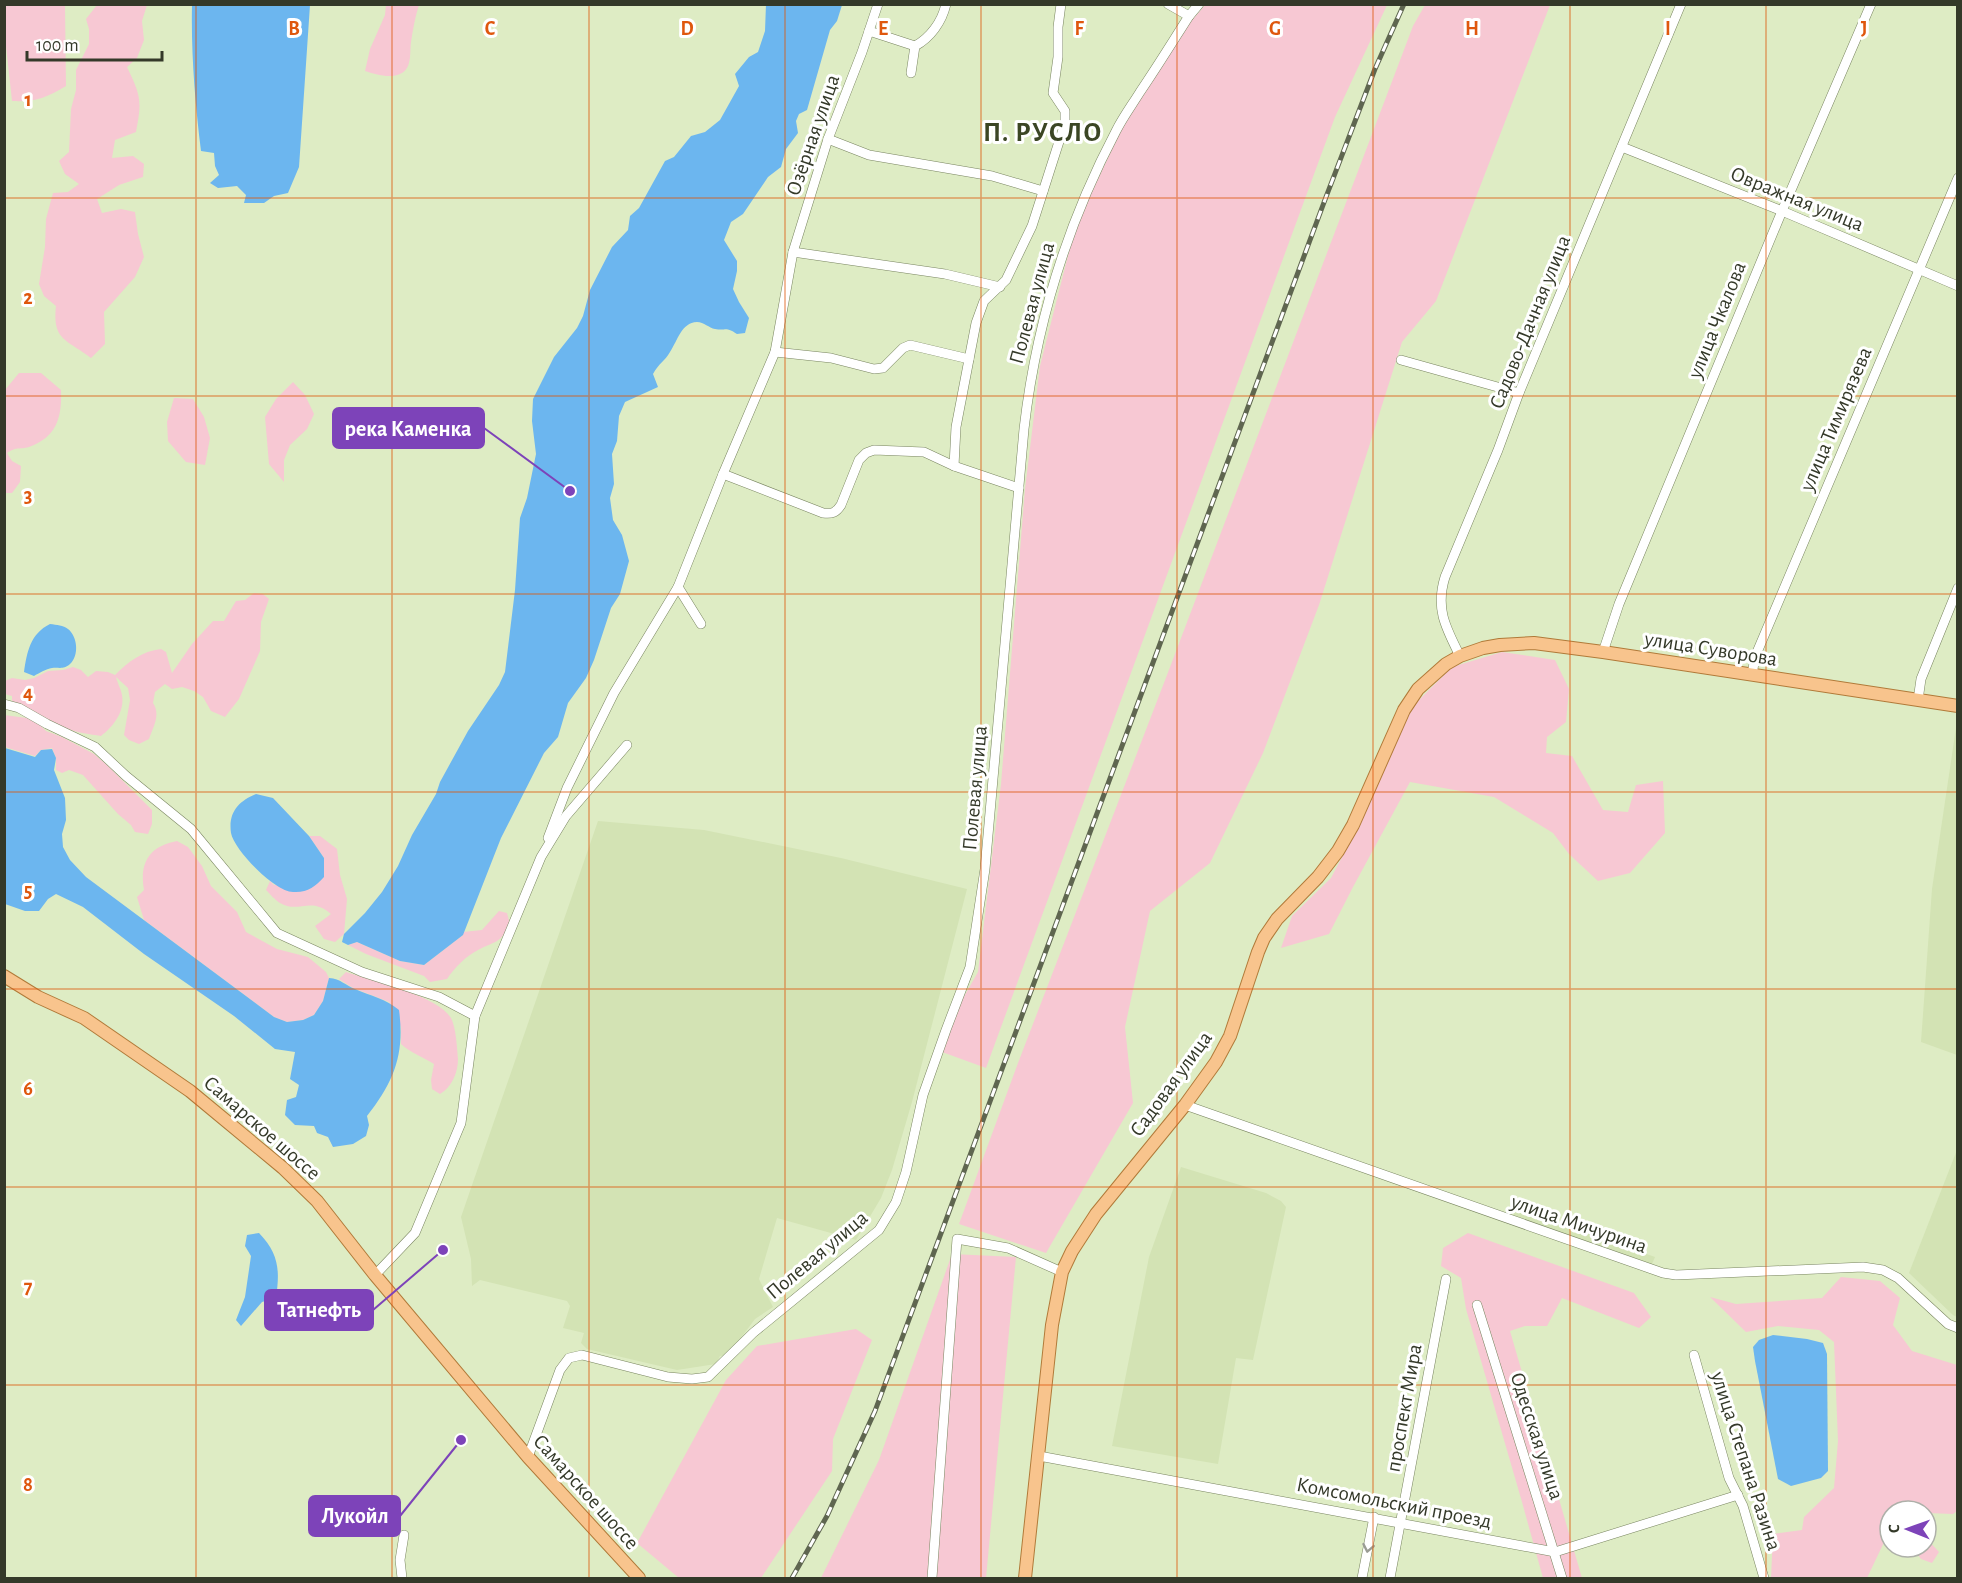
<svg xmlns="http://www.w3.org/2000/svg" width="1962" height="1583" viewBox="0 0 1962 1583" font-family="'Alegreya Sans',sans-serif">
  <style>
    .built { fill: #d3e3b4 }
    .green { fill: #f7c8d3 }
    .water { fill: #6cb6ef }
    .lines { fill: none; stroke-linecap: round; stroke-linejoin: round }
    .minor-casing { stroke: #798560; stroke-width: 10 }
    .major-casing { stroke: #b17a39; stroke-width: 14 }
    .minor { stroke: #fff; stroke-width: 9 }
    .major { stroke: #f8c48d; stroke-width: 12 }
    .rail-casing { stroke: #5f6650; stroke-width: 5 }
    .rail { stroke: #fff; stroke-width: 3; stroke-dasharray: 9; stroke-linecap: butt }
    .oneway { stroke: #9a9c94 }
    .grid { fill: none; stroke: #df570d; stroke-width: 1.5; stroke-opacity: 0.55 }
    .labels { text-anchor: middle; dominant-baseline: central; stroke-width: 6; stroke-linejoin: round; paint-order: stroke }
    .street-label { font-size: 21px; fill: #343929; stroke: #fff }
    .district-label { font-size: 27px; font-weight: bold; letter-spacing: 1.5px; fill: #3b4624; stroke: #fff }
    .grid-label { font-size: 20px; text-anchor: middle; font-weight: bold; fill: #df570d; stroke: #fff; stroke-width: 6; stroke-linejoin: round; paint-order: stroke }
    .leader { fill: none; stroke: #7d43b9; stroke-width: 2 }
    .callout-dot { fill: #7d43b9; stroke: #fff; stroke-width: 2 }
    .callout { fill: #7d43b9; stroke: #7d43b9; stroke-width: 2 }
    .callout-label { font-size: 22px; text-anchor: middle; font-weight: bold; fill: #fff }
  </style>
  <rect width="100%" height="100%" fill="#deecc4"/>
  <g class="built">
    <polygon points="1957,721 1957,1055 1921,1042 1932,889"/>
    <polygon points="598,821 704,830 841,858 967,889 912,1102 892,1170 881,1198 856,1240 777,1218 759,1279 773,1307 755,1319 728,1355 720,1356 716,1364 677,1370 587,1349 581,1343 584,1333 563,1328 570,1306 567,1301 480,1280 472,1286 471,1259 461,1217"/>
    <polygon points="1957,1150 1957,1317 1953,1315 1909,1273"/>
    <polygon points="1181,1167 1266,1193 1281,1201 1286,1207 1253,1360 1236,1358 1218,1464 1112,1446 1149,1257"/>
    <polygon points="1516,1207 1655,1257 1652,1264 1513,1215"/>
  </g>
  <g class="green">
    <path d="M4,5H65L66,86C46,98 35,102 12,101L5,37Z"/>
    <path d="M97,5H147L142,21L144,40L137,58L127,67C141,96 142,101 136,132L115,140L112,158L133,156L144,164L143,177L119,185L97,199L102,213L121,209L135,212L138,234L144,257L135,277L104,312L105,344L91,358C67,339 52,341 56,306L44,296L39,284L45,247L46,219L53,193L68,192L79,184L65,174L59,161L69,152L71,109L76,90V70L89,44V29L86,19Z"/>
    <path d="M386,5H419C415,17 413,29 411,42C410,49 411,59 408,66C401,82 377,75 365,71L370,49L385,15Z"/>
    <polygon points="1205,5 1387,5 1335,117 986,1068 942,1052 958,1007 978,972 1001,784 1025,489 1040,366 1075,228 1121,130 1188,25"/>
    <polygon points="1425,5 1550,5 1436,301 1402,342 1319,605 1263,753 1210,863 1150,911 1125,1027 1133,1103 1046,1253 959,1224 1018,1063 1167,675 1413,26"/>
    <path d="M19,373H41L61,390C62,417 57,437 29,447C19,450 18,446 7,453L12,461L21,466L20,482L12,493H5V390Z"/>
    <polygon points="293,382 305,395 314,414 307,429 290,445 284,460 284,482 269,464 265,417 276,399"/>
    <polygon points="174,398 193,399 204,417 210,438 205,465 186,462 168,441 167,422"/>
    <path d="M254,593L263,594L269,599L261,622L260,651L239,699L225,717L211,711L203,697L194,691L182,687L172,689L165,684L155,692L153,703C161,715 153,727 149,739L139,744L129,740L124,735L130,700L128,688L116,677C117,682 121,689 122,695C125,712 113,727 101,736C90,734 78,733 68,729C48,721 32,709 12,701V696L5,694V681L12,678L25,680L34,678L48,671L63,670L73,667L81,670L88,677L96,671L108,672L115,675C128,662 142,651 161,649L166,652L172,673L192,644L213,621H224L236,601L245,600Z"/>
    <polygon points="1502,652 1555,660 1569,689 1566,722 1547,737 1546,753 1572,756 1603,810 1628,812 1636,785 1663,781 1665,833 1630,873 1598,881 1569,854 1553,833 1494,797 1410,782 1353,887 1329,934 1281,948 1292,916 1331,878 1358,827 1413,706 1452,667"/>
    <polygon points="4,715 27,718 40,725 46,731 62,737 94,754 108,766 152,810 152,824 148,834 135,832 131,825 118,814 83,775 69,770 62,773 56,770 56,758 52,748 41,750 35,756 5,747"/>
    <path d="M309,836H320L337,849L340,875L347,899L344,934L335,942L324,939L315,926L331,914C311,896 298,914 280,903C275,900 270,894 266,890L270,881L274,885L324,877V858Z"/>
    <path d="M177,841L188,847L202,866L211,886L237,912L246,932L277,949L308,957L326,972L329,978L323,1001L314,1015L303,1020L287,1022L274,1017L144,920L137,897L144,890C139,862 150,846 177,841Z"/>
    <path d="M499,911L507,913L510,924C500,944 495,941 478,950C465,957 455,967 447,979L430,982L424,976L366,954L348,945L357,942L400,961L424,965L463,935V932L482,930Z"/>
    <path d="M346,972C372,981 437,995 451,1018C456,1027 457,1048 458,1059C458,1072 452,1087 440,1094L432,1089L431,1080L434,1064C423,1057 411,1053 401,1044V1027L389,1002L353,988L339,979Z"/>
    <polygon points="1468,1233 1634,1293 1651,1317 1639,1328 1562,1298 1547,1326 1525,1326 1510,1331 1582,1578 1543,1578 1522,1502 1466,1309 1461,1278 1441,1266 1443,1248"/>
    <polygon points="952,1254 1016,1257 986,1578 821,1578 879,1460"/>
    <polygon points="1841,1277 1880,1281 1900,1298 1893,1325 1912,1351 1957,1365 1957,1511 1953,1514 1927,1513 1926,1517 1926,1511 1890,1511 1890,1537 1887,1536 1867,1578 1771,1578 1773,1534 1802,1530 1804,1517 1834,1488 1838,1441 1834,1342 1819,1330 1778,1326 1746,1332 1710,1297 1736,1304 1822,1298"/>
    <polygon points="856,1329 872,1340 833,1439 832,1471 761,1578 679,1578 637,1543 726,1380 757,1346"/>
    <polygon points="1926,1538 1939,1552 1932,1563 1921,1559 1912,1547 1926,1547"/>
  </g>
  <g class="water">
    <path d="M766,4L842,5L837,21L830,30L807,110L799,114L796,121L798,133L786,149L781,167L768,177L743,214L731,222L724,240L737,261V271L733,289L739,302L749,318L745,333L737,334C725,326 727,331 715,329C709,328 704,322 697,322C681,323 678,340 670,352C665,361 659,363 653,374L658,387L625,402L619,416L617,441L612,454L614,484L610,498L613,520L622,535L629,561L620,594L611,608L594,660L586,678L568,703L558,737L544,753L501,838L463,935L424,965L400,961L357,942L348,945L342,942L344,934L365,913L382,892L398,866L412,835L436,794L440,782L468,731L499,685L505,672L515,590L520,518L527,498L536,454L532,421L533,399L554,357L577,328L583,316L590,290L612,247L628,230L630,216L639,208L665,161L674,157L691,136L705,132L720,120L739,86L735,74L749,57L758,52L765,31Z"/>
    <path d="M192,5H310L299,167L288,193L274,196L264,203H244L246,195L237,186L218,188L210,183L219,175L215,166L214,153L201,151C195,102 191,54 192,5Z"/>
    <path d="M50,624C57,625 63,625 68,629C78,637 79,656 70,664C63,670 59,667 52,668C46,669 39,673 34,676L24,672C27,652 30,634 50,624Z"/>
    <path d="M5,748L35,757L41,750L52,749L56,758L54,770L65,798L66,820L62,834L63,847L70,860L86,877L274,1017L287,1022L303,1020L314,1015L323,1001L329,978C341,979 345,985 355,989C371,996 386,999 399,1010C405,1054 394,1082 367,1116L369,1125L366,1136L353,1144L333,1147L328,1137L317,1133L314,1126L295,1125L285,1115L287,1100L296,1097L299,1085L290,1079L295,1052L275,1049L234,1016L144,954L83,907L56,894L48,899L39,911H25L5,904Z"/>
    <path d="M256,794L273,798L309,836L324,858V877C315,887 307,893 293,892C275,892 234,850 231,833C228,812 239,801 256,794Z"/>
    <path d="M259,1233C279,1254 280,1270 276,1298L262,1302L241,1326L236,1320L245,1297L251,1256L245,1246L247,1235Z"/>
    <polygon points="1773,1335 1807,1339 1823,1343 1827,1354 1828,1471 1821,1478 1791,1486 1778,1479 1755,1361 1753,1347 1759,1340"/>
  </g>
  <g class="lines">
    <g class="minor-casing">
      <g id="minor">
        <polyline points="1168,4 1189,16"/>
        <polyline points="869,31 915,46"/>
        <path d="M911,73L915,46C930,38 942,22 946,4"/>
        <polyline points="828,139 869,155 992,176 1043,191"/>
        <polyline points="1622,147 1782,211 1958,286"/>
        <polyline points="793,252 945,274 1000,287"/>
        <polyline points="775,352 831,358 874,369 883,368 903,348 910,345 969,359"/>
        <polyline points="1401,360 1519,393"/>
        <polyline points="954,466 956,427 976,323 984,301 1006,280 1032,226 1065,123 1065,111 1053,93 1058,57 1058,27 1061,4"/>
        <path d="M723,474L823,513C832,514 836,513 841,505L859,460L866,453L874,450L924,452L954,466L1019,488"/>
        <polyline points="701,624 678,587 723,474 775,352 793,252 828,139 862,52 878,4"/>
        <polyline points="1603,652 1619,604 1782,211 1871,4"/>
        <path d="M1460,656C1446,628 1435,609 1445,577L1498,450L1519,393L1681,4"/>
        <polyline points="1752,675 1755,657 1958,178"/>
        <polyline points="1918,700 1921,679 1958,588"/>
        <polyline points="4,704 19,708 47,724 95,747 126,776 191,829 277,933 362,972 439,997 475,1016"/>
        <polyline points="548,838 567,788 614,693 678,587"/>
        <polyline points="1185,1105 1663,1273 1676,1275 1863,1267 1883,1270 1898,1278 1948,1324 1958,1328"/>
        <polyline points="375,1275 415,1233 461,1123 475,1016 541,857 566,816 627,745"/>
        <polyline points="1477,1305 1562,1578"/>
        <polyline points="1694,1355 1729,1478 1743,1506 1764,1578"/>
        <polyline points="1039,1456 1555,1552 1738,1495"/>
        <path d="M528,1457L560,1370L569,1358L582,1355L668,1377L692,1379L708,1377L753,1333L879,1230L896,1202L906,1172L923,1095L946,1030L970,967L985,869L1024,429C1036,325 1067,224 1116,131C1123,117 1132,105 1140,92C1157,67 1173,41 1189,16L1199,4"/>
        <polyline points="402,1578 400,1560 404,1535"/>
        <polyline points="932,1578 957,1239 1008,1248 1062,1272"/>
        <polyline points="1362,1578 1374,1517"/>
        <polyline points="1390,1578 1446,1279"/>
      </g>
    </g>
    <g class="major-casing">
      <g id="major">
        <polyline points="4,976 38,997 84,1018 190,1091 283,1168 317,1201 375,1275 528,1457 639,1578"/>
        <polyline points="1025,1578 1052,1325 1062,1272 1072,1251 1096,1214 1185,1105 1216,1062 1230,1036 1258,952 1264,938 1277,919 1318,877 1338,851 1353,825 1404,710 1418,689 1446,664 1460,656 1483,648 1500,645 1534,643 1603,652 1958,706"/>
      </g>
    </g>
    <use href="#minor" class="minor"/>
    <use href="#major" class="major"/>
    <g class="rail-casing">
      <polyline id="rail" points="792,1578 827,1516 875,1411 1326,197 1375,69 1404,4"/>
    </g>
    <use href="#rail" class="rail"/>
  </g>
  <defs><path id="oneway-chevron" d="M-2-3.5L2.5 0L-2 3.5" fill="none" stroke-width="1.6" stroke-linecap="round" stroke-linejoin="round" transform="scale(1.5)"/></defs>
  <use class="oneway" href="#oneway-chevron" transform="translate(1368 1548) rotate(101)"/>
  <path class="grid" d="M196,4V1578M392,4V1578M589,4V1578M785,4V1578M981,4V1578M1177,4V1578M1373,4V1578M1570,4V1578M1766,4V1578M4,198H1958M4,396H1958M4,594H1958M4,792H1958M4,989H1958M4,1187H1958M4,1385H1958"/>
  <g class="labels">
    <g class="street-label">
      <text transform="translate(813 135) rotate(-71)">Озёрная улица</text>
      <text transform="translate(1797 199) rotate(22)">Овражная улица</text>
      <text transform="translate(1032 303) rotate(-75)">Полевая улица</text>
      <text transform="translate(1717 320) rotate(-68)">улица Чкалова</text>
      <text transform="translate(1530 322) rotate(-68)">Садово-Дачная улица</text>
      <text transform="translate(1836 419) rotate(-67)">улица Тимирязева</text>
      <text transform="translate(1711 649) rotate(9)">улица Суворова</text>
      <text transform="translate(975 788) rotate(-85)">Полевая улица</text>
      <text transform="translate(1171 1084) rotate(-54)">Садовая улица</text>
      <text transform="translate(262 1128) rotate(41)">Самарское шоссе</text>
      <text transform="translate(1579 1224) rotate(19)">улица Мичурина</text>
      <text transform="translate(817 1255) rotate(-40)">Полевая улица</text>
      <text transform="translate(1404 1408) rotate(-80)">проспект Мира</text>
      <text transform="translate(1537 1436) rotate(72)">Одесская улица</text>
      <text transform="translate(1746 1461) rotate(72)">улица Степана Разина</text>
      <text transform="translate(586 1492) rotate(48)">Самарское шоссе</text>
      <text transform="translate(1394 1503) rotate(11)">Комсомольский проезд</text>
    </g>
    <g class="district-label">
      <text x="1043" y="132">П. РУСЛО</text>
    </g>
  </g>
  <g class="grid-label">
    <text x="294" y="35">B</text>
    <text x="490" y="35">C</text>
    <text x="687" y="35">D</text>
    <text x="883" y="35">E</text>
    <text x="1079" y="35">F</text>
    <text x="1275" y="35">G</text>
    <text x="1472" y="35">H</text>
    <text x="1668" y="35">I</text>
    <text x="1864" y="35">J</text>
    <text x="28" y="106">1</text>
    <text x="28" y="304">2</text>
    <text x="28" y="502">3</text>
    <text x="28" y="699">4</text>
    <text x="28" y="897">5</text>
    <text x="28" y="1095">6</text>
    <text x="28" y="1293">7</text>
    <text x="28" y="1491">8</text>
  </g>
  <path class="leader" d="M570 491L484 428M443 1250L373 1310M461 1440L400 1516"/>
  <g class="callout-dot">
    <circle cx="570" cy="491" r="6"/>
    <circle cx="443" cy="1250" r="6"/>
    <circle cx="461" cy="1440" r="6"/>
  </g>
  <g class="callout">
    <rect x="333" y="408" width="151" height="40" rx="6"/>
    <rect x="265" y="1290" width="108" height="40" rx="6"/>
    <rect x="309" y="1496" width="91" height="40" rx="6"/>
  </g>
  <g class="callout-label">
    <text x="408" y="436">река Каменка</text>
    <text x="319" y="1317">Татнефть</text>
    <text x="355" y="1523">Лукойл</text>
  </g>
  <rect width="1962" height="1583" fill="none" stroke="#343929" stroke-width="12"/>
  <g transform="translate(1908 1529) rotate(271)"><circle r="28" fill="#ffffff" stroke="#aeb0a9" stroke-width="1.5"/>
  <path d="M0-4.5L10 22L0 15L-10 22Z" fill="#7d43b9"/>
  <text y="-9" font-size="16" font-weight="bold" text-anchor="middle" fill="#343929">С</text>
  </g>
  <path d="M27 51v9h135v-9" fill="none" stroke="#343929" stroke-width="3"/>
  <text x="36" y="51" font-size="18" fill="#343929" stroke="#ffffff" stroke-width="4.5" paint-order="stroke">100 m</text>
</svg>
